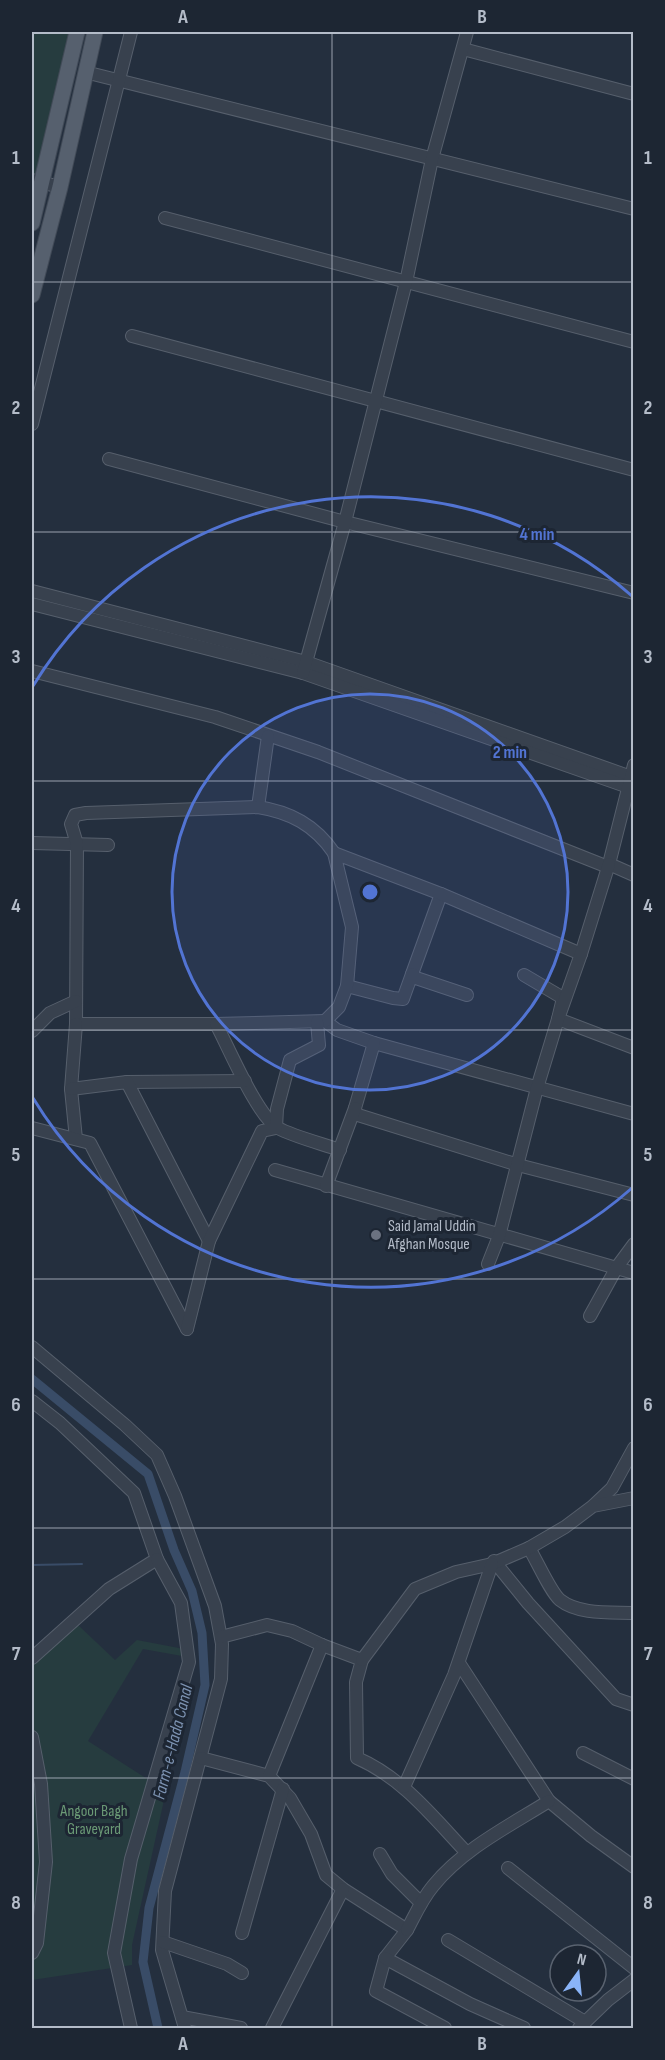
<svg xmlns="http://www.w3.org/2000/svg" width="665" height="2060" viewBox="0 0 665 2060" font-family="'Sofia Sans Condensed',sans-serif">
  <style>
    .green { fill: #263c3f }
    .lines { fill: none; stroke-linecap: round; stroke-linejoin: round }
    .stream { stroke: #394c67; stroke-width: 2 }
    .canal { stroke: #394c67; stroke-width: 9 }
    .minor-casing { stroke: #565f6c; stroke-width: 14 }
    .major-casing { stroke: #414a57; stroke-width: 17 }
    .minor { stroke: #38414e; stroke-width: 12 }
    .major { stroke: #56606e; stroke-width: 15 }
    .grid { fill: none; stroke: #b4bcc9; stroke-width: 1.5; stroke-opacity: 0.55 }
    .ring { fill: none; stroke: #5274d3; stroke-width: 3 }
    .worship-dot { fill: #6b7280; stroke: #1d2633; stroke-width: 2 }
    .labels { text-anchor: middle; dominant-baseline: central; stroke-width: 6; stroke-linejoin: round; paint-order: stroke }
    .poi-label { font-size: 16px; fill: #b4bcc9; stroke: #1d2633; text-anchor: start }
    .park-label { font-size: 16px; fill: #6b9a76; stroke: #1d2633 }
    .water-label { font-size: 18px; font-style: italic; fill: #7c92b1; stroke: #1d2633 }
    .centre { fill: #5274d3; stroke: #1d2633; stroke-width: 3 }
    .ring-label { font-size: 18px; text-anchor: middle; font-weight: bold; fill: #5274d3; stroke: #1d2633; stroke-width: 6; stroke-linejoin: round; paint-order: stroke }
    .neatline { fill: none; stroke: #b4bcc9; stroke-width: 2 }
    .grid-label { font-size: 20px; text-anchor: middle; font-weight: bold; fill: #b4bcc9 }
  </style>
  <rect width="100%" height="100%" fill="#242f3e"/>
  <g class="green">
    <polygon points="34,32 74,32 32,197 32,43"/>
    <polygon points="78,1625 115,1660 137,1640 184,1649 182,1656 143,1649 88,1741 166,1791 132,1945 132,1965 32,1980 32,1662"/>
  </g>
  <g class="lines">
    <polyline class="stream" points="32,1565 82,1564"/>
    <polyline class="canal" points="32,1379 148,1474 174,1550 192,1591 202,1633 205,1685 185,1772 149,1908 143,1962 158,2028"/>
    <g class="minor-casing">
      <g id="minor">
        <polyline points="463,49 634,94"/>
        <polyline points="85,72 634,209"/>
        <polyline points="32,180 60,187"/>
        <polyline points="165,218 634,342"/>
        <polyline points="132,336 634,470"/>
        <polyline points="32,424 131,32"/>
        <polyline points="109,459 345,522 634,593"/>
        <polyline points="32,591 306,662 634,778"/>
        <polyline points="32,604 303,673 634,789"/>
        <polyline points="32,671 215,717 318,752 608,867"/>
        <polyline points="303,673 345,522 406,282 432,159 467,32"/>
        <polyline points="634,765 609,864 634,875"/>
        <polyline points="258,807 268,736"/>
        <polyline points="32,843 108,845"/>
        <path d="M334,853C315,825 290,812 258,807L86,813L75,815L71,824L77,844L76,1024H216L325,1021L337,1030L374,1043L634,1114"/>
        <polyline points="412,974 441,894"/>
        <polyline points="524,975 563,998 558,1019 634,1048"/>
        <polyline points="347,986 393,998 403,999 412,974 416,978 467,995"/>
        <polyline points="325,1021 339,1007 347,986 352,927 334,853 441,894 581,954"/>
        <polyline points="76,1024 71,1089 76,1139"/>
        <path d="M216,1024C229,1048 257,1116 278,1128C292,1136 323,1144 340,1150"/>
        <polyline points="32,1031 50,1013 76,1001"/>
        <polyline points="374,1043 355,1108 356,1113 358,1115 518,1165 634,1195"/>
        <polyline points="127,1082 245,1081"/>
        <polyline points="71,1089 127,1082 209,1241"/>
        <polyline points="32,1128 90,1143 187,1329"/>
        <polyline points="275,1170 634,1273"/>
        <polyline points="326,1186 355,1108"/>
        <polyline points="488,1264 499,1236 537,1088 558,1019 581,954 609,864"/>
        <polyline points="590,1316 617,1267 634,1244"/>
        <polyline points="187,1329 209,1241 262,1131 276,1128 277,1109 290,1060 319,1045 317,1022"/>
        <polyline points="32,1347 125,1425 157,1455 175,1496 215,1606 222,1644 221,1679 165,1891 162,1950 185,2028"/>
        <polyline points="32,1401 60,1423 134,1493 157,1559 109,1589 32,1658"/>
        <polyline points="594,1505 612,1488 634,1448"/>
        <path d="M529,1548C536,1559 551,1593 560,1600C579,1615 611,1612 634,1613"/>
        <polyline points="494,1561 528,1603 616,1699 634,1705"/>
        <path d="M221,1637L267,1625L292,1631L322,1645L362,1660L356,1682L357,1758C403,1778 433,1817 467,1853"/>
        <polyline points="362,1660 415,1589 456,1572 492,1564 529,1548 565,1527 593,1506 634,1498"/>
        <polyline points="459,1663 549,1801 591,1836 634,1867"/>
        <polyline points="32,1737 41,1784 46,1862 37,1943 32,1953"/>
        <polyline points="583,1753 634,1779"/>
        <polyline points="201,1758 269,1776 290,1798 311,1834 326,1875 343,1889 407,1930 385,1958 376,1991 445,2028"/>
        <polyline points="269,1776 322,1645"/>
        <polyline points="404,1787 454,1675 492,1564"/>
        <polyline points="380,1854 392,1874 421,1903"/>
        <polyline points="508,1868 634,1968"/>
        <path d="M407,1930C415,1915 422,1899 433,1886C463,1849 509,1826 549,1801"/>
        <polyline points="242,1933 283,1789"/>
        <polyline points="448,1940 585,2022"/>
        <polyline points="163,1942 227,1964 242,1973"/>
        <polyline points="385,1958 470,2004 524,2028"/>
        <polyline points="182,2017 241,2028"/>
        <polyline points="131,2028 114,1953 131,1859 189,1662 181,1603 157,1559"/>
        <polyline points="272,2028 343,1889"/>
        <polyline points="579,2028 608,2000 634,1980"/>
      </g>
    </g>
    <g class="major-casing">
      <g id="major">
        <polyline points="32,223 77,32"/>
        <polyline points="32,295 60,187 95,32"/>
      </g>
    </g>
    <use href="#minor" class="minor"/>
    <use href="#major" class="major"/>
  </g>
  <path class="grid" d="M332,32V2028M32,282H634M32,532H634M32,781H634M32,1030H634M32,1279H634M32,1528H634M32,1778H634"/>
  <circle cx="370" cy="892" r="198" fill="#5274d3" fill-opacity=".12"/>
  <g class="ring">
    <circle cx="370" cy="892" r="198"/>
    <path d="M632 1188A395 395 0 0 1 33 1098M33 686A395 395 0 0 1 632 596"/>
  </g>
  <circle class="worship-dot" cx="376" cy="1235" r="6"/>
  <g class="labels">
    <g class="poi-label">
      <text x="388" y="1226">Said Jamal Uddin<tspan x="388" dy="18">Afghan Mosque</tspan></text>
    </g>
    <g class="park-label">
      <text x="94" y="1811">Angoor Bagh<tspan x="94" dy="18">Graveyard</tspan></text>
    </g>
    <g class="water-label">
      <text transform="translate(173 1742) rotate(-76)">Farm-e-Hada Canal</text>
    </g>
  </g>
  <circle cx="370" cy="892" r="9" class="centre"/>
  <g class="ring-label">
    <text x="537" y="540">4 min</text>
    <text x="510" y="758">2 min</text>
  </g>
  <rect width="665" height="2060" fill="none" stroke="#1d2633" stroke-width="66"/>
  <g transform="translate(578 1973) rotate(15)"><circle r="28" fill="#1d2633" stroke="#59626f" stroke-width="1.5"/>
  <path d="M0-4.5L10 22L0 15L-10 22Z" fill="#8ab4f8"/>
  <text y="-9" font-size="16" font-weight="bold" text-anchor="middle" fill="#b4bcc9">N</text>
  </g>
  <rect x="33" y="33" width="599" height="1994" class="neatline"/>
  <g class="grid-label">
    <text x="183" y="23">A</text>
    <text x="482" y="23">B</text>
    <text x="16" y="164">1</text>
    <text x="648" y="164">1</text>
    <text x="16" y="414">2</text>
    <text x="648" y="414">2</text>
    <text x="16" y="663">3</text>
    <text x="648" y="663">3</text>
    <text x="16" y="912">4</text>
    <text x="648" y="912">4</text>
    <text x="16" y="1161">5</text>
    <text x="648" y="1161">5</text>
    <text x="16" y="1411">6</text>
    <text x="648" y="1411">6</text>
    <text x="16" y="1660">7</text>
    <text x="648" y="1660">7</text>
    <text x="16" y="1909">8</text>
    <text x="648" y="1909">8</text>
    <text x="183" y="2050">A</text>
    <text x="482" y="2050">B</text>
  </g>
</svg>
